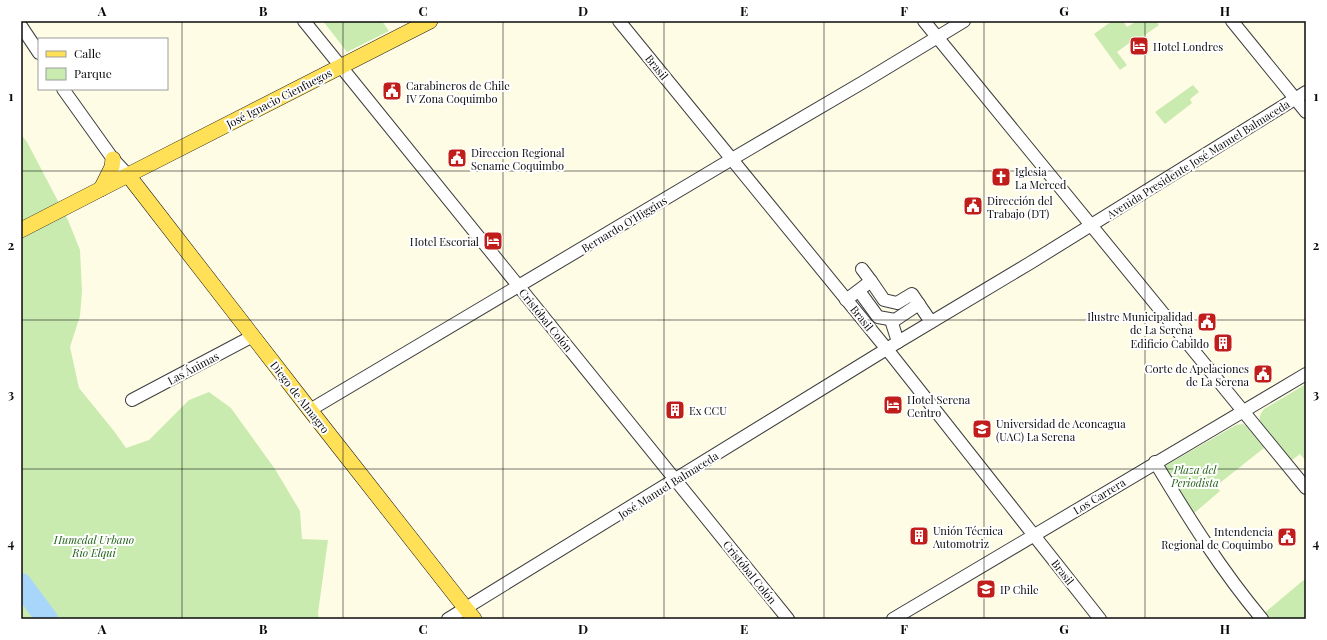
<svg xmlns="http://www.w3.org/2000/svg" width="1327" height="640" viewBox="0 0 1327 640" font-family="'Playfair Display',serif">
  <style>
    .green { fill: #caebaf }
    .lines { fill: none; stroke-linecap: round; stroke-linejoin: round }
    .river { stroke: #a8d6fa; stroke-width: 22 }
    .minor-casing { stroke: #3d3d3d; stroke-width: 14 }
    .major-casing { stroke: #1b1b1b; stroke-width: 16 }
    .minor { stroke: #fff; stroke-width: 12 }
    .major { stroke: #ffe056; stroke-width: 15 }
    .grid { fill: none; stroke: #0a0a0a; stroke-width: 1; stroke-opacity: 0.55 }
    .labels { text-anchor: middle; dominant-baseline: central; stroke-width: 4; stroke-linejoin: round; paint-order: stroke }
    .poi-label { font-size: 11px; fill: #0a0a0a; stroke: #fff; text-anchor: start }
    .street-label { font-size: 11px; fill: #0a0a0a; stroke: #fff }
    .park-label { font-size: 11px; font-style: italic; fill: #236318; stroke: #fff }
    .neatline { fill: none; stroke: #0a0a0a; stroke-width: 1.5 }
    .grid-label { font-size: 13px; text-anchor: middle; font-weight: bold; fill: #0a0a0a }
  </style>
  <rect width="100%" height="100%" fill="#fffce6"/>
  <g class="green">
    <polygon points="323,21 382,21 389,31 347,52"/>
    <polygon points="1112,21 1123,21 1127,27 1137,21 1156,21 1159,25 1138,40 1136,38 1117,52 1127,65 1120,70 1094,34"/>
    <polygon points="1193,85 1199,92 1190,99 1192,103 1165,124 1155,112"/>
    <polygon points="21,134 27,142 68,220 80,250 82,291 80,316 70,347 79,388 114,431 126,448 149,440 189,400 209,392 231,408 275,469 300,511 302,539 328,540 318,613 319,619 21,619"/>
    <path d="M1306,384V461L1300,454L1292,460L1260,421C1259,416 1261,413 1264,409Z"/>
    <polygon points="1243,424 1246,426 1264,448 1216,486 1220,491 1192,515 1167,473 1165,466 1236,425"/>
    <polygon points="1306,578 1306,619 1267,619 1263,614"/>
  </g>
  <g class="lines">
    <polyline class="river" points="21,584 47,619"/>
    <g class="minor-casing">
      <g id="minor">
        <polyline points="304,21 788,619"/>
        <polyline points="619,21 890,353 1100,619"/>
        <polyline points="924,21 1306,488"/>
        <polyline points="1232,21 1306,112"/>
        <polyline points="21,26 39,53"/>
        <polyline points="63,89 113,159 128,175"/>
        <polyline points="862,269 871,281"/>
        <polyline points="859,291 878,317 895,320 919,304"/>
        <polyline points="846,300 871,281 884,300 897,303 912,294 931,322"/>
        <polyline points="891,320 898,342"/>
        <polyline points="132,400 253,336"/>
        <polyline points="310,410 732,159 865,81 964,21"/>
        <path d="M1155,462C1188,517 1221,570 1262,619"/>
        <polyline points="448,619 898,342 1030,263 1306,92"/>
        <polyline points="893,619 1306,374"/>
      </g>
    </g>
    <g class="major-casing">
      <g id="major">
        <polyline points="128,175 310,410 474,619"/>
        <polyline points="101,189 112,167 113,159"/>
        <polyline points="21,230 128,175 430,21"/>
      </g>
    </g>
    <use href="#minor" class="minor"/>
    <use href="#major" class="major"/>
  </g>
  <path class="grid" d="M182,21V619M343,21V619M503,21V619M664,21V619M824,21V619M984,21V619M1145,21V619M21,171H1306M21,320H1306M21,469H1306"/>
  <defs>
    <g id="hotel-square" transform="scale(1)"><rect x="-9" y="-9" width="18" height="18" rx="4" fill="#c01d1b" stroke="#fff"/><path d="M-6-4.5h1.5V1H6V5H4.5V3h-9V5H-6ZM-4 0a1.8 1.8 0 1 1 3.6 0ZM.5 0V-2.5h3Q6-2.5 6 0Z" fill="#fff"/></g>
    <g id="civic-square" transform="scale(1)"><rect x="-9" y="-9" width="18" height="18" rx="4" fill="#c01d1b" stroke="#fff"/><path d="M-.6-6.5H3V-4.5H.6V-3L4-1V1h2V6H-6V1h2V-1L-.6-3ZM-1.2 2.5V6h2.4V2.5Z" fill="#fff"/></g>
    <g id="church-square" transform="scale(1)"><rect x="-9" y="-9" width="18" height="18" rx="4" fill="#c01d1b" stroke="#fff"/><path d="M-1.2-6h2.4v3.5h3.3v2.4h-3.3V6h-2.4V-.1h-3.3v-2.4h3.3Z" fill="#fff"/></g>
    <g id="building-square" transform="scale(1)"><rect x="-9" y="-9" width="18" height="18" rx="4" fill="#c01d1b" stroke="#fff"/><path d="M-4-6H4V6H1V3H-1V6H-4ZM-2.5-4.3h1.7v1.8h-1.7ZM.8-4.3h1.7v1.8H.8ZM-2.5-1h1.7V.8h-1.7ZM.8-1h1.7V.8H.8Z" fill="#fff"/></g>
    <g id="university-square" transform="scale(1)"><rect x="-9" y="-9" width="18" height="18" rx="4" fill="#c01d1b" stroke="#fff"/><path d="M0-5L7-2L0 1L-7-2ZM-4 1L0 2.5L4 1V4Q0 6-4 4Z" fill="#fff"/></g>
  </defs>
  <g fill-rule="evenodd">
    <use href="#hotel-square" x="1139" y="46"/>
    <use href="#civic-square" x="392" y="91"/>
    <use href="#civic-square" x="457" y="158"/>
    <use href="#church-square" x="1001" y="177"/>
    <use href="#civic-square" x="973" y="206"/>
    <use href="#hotel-square" x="493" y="241"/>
    <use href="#civic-square" x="1207" y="322"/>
    <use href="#building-square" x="1223" y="343"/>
    <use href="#civic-square" x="1263" y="374"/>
    <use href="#hotel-square" x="893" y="405"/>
    <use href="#building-square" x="675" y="410"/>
    <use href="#university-square" x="982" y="429"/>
    <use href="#building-square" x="919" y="536"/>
    <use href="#civic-square" x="1287" y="537"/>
    <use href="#university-square" x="986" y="589"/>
  </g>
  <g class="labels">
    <g class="poi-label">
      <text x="1153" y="46">Hotel Londres</text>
      <text x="406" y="85">Carabineros de Chile<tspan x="406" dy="13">IV Zona Coquimbo</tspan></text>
      <text x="471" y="152">Direccion Regional<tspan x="471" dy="13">Sename Coquimbo</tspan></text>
      <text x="1015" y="171">Iglesia<tspan x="1015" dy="13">La Merced</tspan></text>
      <text x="987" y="200">Dirección del<tspan x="987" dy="13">Trabajo (DT)</tspan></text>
      <text x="479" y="241" text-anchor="end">Hotel Escorial</text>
      <text x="1193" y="316" text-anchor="end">Ilustre Municipalidad<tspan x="1193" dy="13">de La Serena</tspan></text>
      <text x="1209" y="343" text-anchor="end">Edificio Cabildo</text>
      <text x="1249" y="368" text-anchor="end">Corte de Apelaciones<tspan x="1249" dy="13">de La Serena</tspan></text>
      <text x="907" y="399">Hotel Serena<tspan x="907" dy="13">Centro</tspan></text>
      <text x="689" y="410">Ex CCU</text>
      <text x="996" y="423">Universidad de Aconcagua<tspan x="996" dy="13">(UAC) La Serena</tspan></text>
      <text x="933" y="530">Unión Técnica<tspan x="933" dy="13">Automotriz</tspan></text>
      <text x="1273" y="531" text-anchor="end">Intendencia<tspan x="1273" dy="13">Regional de Coquimbo</tspan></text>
      <text x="1000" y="589">IP Chile</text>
    </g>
    <g class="street-label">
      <text transform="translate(657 67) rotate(51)">Brasil</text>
      <text transform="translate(279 98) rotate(-27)">José Ignacio Cienfuegos</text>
      <text transform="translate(1198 159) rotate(-32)">Avenida Presidente José Manuel Balmaceda</text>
      <text transform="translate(624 224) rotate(-31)">Bernardo O'Higgins</text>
      <text transform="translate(862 318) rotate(51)">Brasil</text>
      <text transform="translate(546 320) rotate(51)">Cristóbal Colón</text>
      <text transform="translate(193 368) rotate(-28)">Las Ánimas</text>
      <text transform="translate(300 397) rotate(52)">Diego de Almagro</text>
      <text transform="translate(668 485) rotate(-32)">José Manuel Balmaceda</text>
      <text transform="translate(1099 496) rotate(-31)">Los Carrera</text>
      <text transform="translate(750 572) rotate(51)">Cristóbal Colón</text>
      <text transform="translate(1063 572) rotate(52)">Brasil</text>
    </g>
    <g class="park-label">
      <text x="1195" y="469">Plaza del<tspan x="1195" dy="13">Periodista</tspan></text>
      <text x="94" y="539">Humedal Urbano<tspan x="94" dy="13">Río Elqui</tspan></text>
    </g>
  </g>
  <rect width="1327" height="640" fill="none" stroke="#ffffff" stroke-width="44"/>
  <rect x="38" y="38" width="130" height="52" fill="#ffffff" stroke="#9d9d9d"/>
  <rect x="46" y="51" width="20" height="6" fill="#ffe056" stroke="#9d9d9d"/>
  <text x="74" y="58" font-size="12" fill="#0a0a0a">Calle</text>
  <rect x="46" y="68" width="20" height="12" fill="#caebaf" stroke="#9d9d9d"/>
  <text x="74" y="78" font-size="12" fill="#0a0a0a">Parque</text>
  <rect x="22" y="22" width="1283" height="596" class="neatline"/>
  <g class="grid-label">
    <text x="102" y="16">A</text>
    <text x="263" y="16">B</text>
    <text x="423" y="16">C</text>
    <text x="583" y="16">D</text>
    <text x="744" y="16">E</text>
    <text x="904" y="16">F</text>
    <text x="1064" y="16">G</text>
    <text x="1225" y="16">H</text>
    <text x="11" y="101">1</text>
    <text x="1316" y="101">1</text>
    <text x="11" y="250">2</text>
    <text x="1316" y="250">2</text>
    <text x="11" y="399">3</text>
    <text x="1316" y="399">3</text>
    <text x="11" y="548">4</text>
    <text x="1316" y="548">4</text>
    <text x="102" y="634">A</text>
    <text x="263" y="634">B</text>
    <text x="423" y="634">C</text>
    <text x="583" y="634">D</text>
    <text x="744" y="634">E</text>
    <text x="904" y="634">F</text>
    <text x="1064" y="634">G</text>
    <text x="1225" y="634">H</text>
  </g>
</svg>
